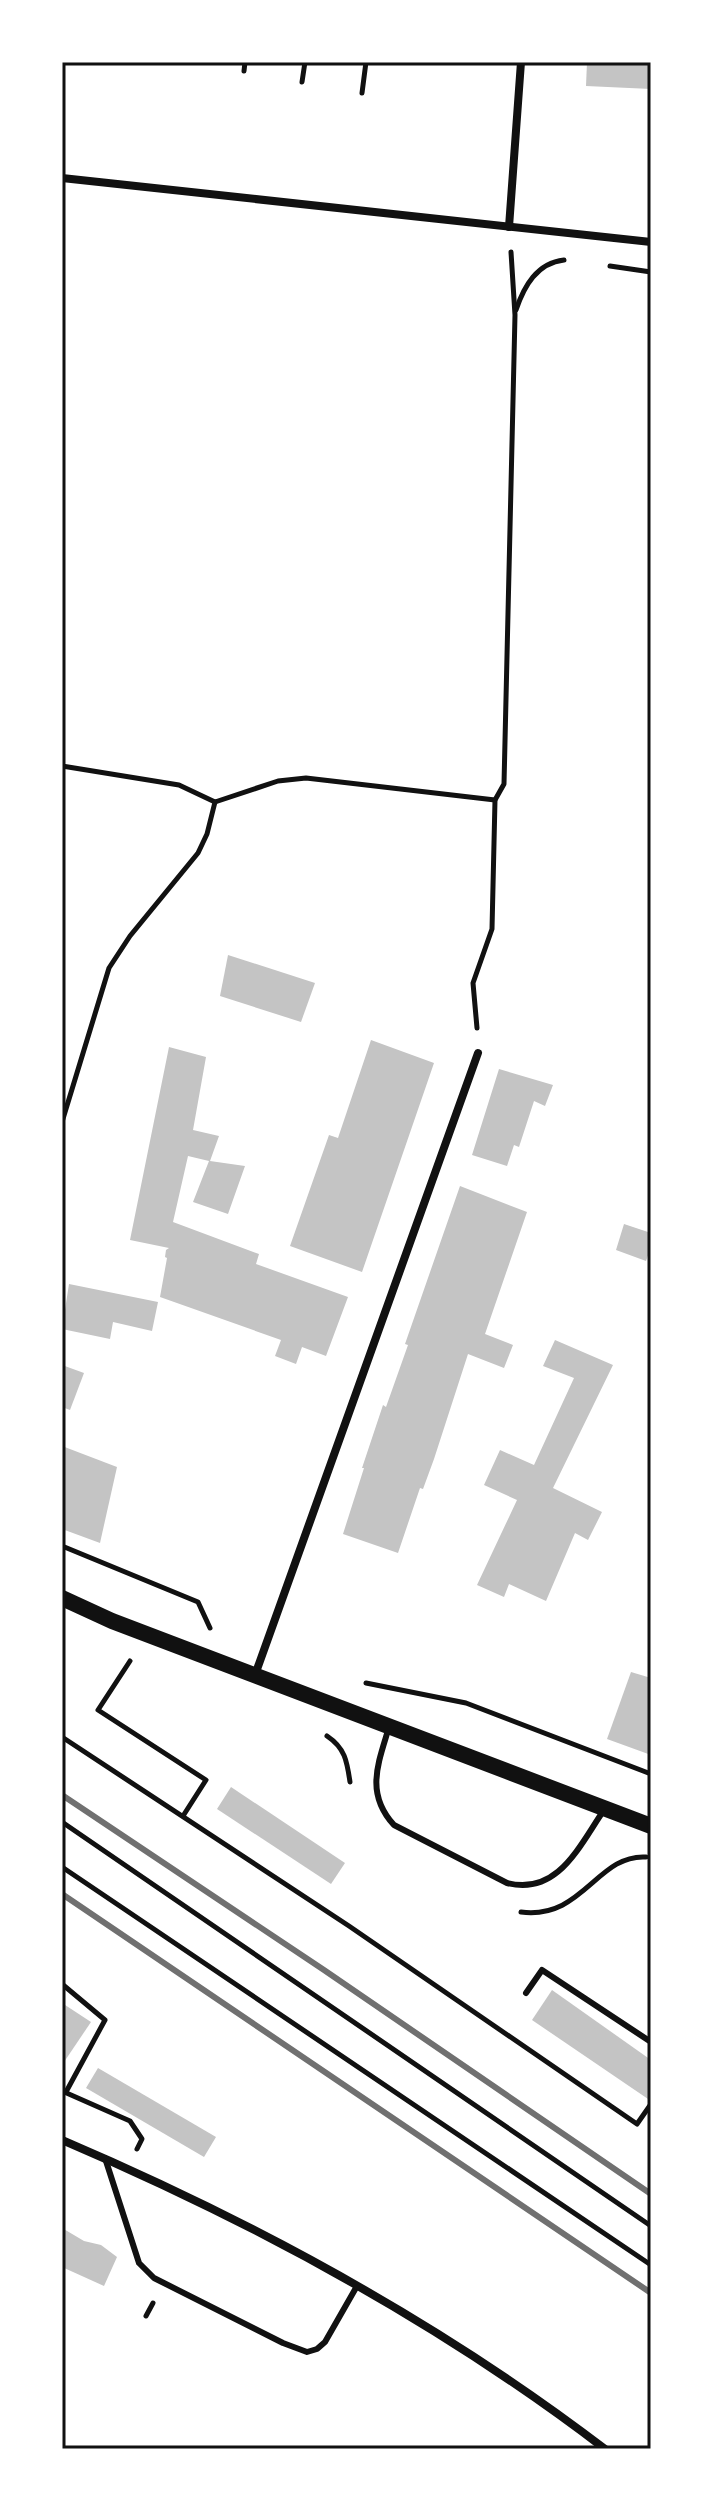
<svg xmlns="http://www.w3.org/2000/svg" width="713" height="2511" viewBox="0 0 713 2511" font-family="'Zilla Slab',serif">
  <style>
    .building { fill: #c4c4c4 }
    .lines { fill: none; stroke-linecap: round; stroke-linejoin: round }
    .path { stroke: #111; stroke-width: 5 }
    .service { stroke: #111; stroke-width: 6 }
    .minor { stroke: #111; stroke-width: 8 }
    .secondary { stroke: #111; stroke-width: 16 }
    .rail { stroke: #707070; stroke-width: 6 }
    .neatline { fill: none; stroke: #111; stroke-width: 3 }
  </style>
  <rect width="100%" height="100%" fill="#fff"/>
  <g class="building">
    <polygon points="587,62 651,62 651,89 586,86"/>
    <polygon points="228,955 315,983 301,1022 220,996"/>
    <polygon points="371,1040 434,1063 362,1272 290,1246 329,1135 338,1138"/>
    <polygon points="169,1047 206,1057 193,1130 219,1136 210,1161 245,1166 228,1214 193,1202 209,1161 188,1156 173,1222 259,1254 256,1264 348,1297 326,1356 302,1347 296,1364 275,1356 281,1340 160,1297 167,1258 165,1257 166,1250 169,1248 130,1240"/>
    <polygon points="499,1069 553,1085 545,1106 534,1101 519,1147 514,1145 507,1166 472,1155"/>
    <polygon points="460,1186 527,1212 485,1334 513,1345 504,1368 468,1354 434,1459 423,1489 420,1488 398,1553 343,1534 364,1468 362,1468 383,1405 386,1407 408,1345 405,1344"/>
    <polygon points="624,1224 651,1233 649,1243 651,1247 646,1261 616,1250"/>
    <polygon points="69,1284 158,1302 152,1331 113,1322 110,1339 62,1329"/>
    <polygon points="555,1340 613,1365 553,1488 602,1512 588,1540 575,1533 546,1601 509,1584 504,1597 477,1585 517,1500 484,1485 500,1450 534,1465 574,1378 543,1366"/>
    <polygon points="62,1365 84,1373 70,1410 62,1407"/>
    <polygon points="62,1446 117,1467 100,1543 62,1529"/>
    <polygon points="631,1672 651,1678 651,1755 607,1739"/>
    <polygon points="231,1787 345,1863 331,1884 217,1809"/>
    <polygon points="552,1990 651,2060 651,2101 532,2020"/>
    <polygon points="62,2003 91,2022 62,2065"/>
    <polygon points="98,2068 216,2137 204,2157 86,2088"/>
    <polygon points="62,2228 84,2241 101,2245 117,2257 104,2286 62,2267"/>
  </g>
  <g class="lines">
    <g class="path">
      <polyline points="244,71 245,62"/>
      <polyline points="302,82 305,62"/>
      <polyline points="362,93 366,62"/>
      <polyline points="610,266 651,272"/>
      <path d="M516,310C524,286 537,263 564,260"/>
      <polyline points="62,766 179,785 215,802 278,781 306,778 495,800"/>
      <polyline points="477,1028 473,983 492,929 495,800 504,784 515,315 511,252"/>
      <polyline points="62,1122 109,968 130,936 198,853 207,834 215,802"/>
      <polyline points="62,1546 198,1602 210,1628"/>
      <polyline points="130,1661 98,1710 206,1780 183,1816"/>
      <polyline points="366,1683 466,1703 651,1774"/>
      <path d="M327,1736C345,1748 347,1761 350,1782"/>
      <polyline points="62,1737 349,1926 637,2124 651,2104"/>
      <polyline points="62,1822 651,2226"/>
      <polyline points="62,1867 651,2265"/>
      <path d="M521,1912C583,1920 597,1854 646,1857"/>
      <polyline points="62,1984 105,2020 66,2092"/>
      <polyline points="62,2091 130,2121 142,2139 137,2149"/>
      <polyline points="146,2316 153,2303"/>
    </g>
    <g class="service">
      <path d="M389,1727C378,1764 365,1793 394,1825L507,1883C558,1896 579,1846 604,1810"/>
      <polyline points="526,1993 542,1970 651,2042"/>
      <polyline points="105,2158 139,2263 154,2278 283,2343 307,2352 317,2349 325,2342 357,2286"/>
    </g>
    <g class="minor">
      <polyline points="62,178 651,242"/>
      <polyline points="509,227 521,62"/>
      <polyline points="255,1675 478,1053"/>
      <path d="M62,2140C254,2222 439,2322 605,2449"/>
    </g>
    <polyline class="secondary" points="62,1598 112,1621 651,1826"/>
    <g class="rail">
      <polyline points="62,1795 324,1970 651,2194"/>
      <polyline points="62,1894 651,2293"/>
    </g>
  </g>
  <rect width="713" height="2511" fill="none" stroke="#ffffff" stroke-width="128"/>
  <rect x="64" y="64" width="585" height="2383" class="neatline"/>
</svg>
